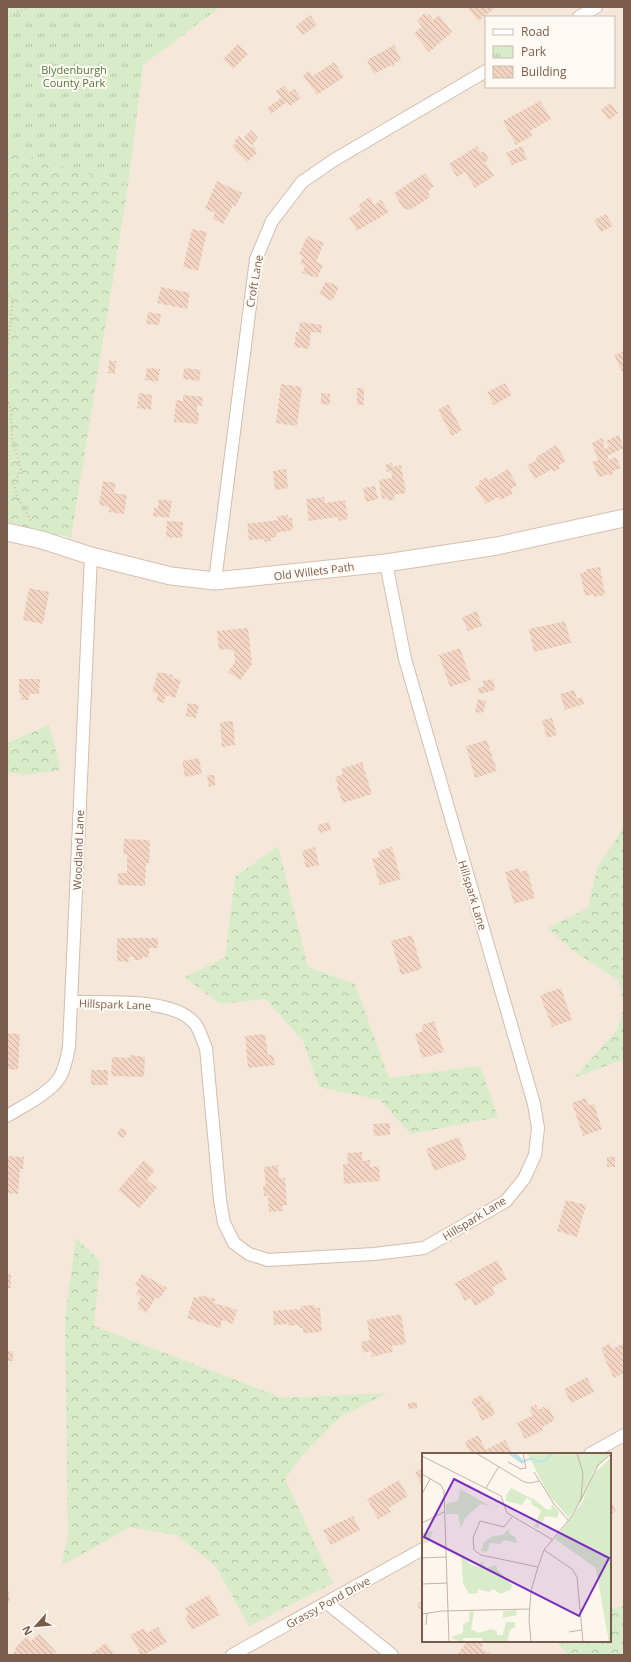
<svg xmlns="http://www.w3.org/2000/svg" width="631" height="1662" viewBox="0 0 631 1662" font-family="'Open Sans',sans-serif">
  <style>
    .residential { fill: #f5e8da; fill-rule: evenodd }
    .forest { fill: url(#forest-crowns) }
    .park { fill: url(#park-tufts) }
    .building { fill: url(#building-back-hatch) }
    .lines { fill: none; stroke-linecap: round; stroke-linejoin: round }
    .street-casing { stroke: #d1beb0; stroke-width: 14 }
    .secondary-casing { stroke: #d6c0b0; stroke-width: 19 }
    .path { stroke: #d9b8a5; stroke-width: 2; stroke-dasharray: 1 3; stroke-linecap: butt }
    .street { stroke: #fff; stroke-width: 12 }
    .secondary { stroke: #fff; stroke-width: 17 }
    .labels { text-anchor: middle; dominant-baseline: central; stroke-width: 4; stroke-linejoin: round; paint-order: stroke }
    .park-label { font-size: 11px; fill: #537a41; stroke: #fffaf3 }
    .street-label { font-size: 11px; fill: #7a5c4d; stroke: #fffaf3 }
    .inset-river { fill: none; stroke: #bfe3e8; stroke-width: 2 }
    .inset-road { fill: none; stroke: #c5b3a7; stroke-width: 1 }
    .view { fill: #7b2cbf; fill-opacity: 0.15; stroke: #7b2cbf; stroke-width: 2 }
    .inset-edge { fill: none; stroke: #7a5c4d; stroke-width: 2 }
  </style>
  <defs>
    <pattern id="forest-crowns" width="20" height="18" patternUnits="userSpaceOnUse"><rect width="20" height="18" fill="#d8ecc9"/><path d="M2 6a3 3 0 1 1 6 0M12 15a3 3 0 1 1 6 0" fill="none" stroke="#b4c2a5"/></pattern>
    <pattern id="park-tufts" width="24" height="20" patternUnits="userSpaceOnUse"><rect width="24" height="20" fill="#d8ecc9"/><path d="M3 7l-1-3M5 7V3M7 7l1-3M15 17l-1-3M17 17v-4M19 17l1-3" fill="none" stroke="#b4c2a5"/></pattern>
    <pattern id="building-back-hatch" width="6" height="6" patternUnits="userSpaceOnUse"><rect width="6" height="6" fill="#f3d5c3"/><path d="M-1 5l2 2M0 0l6 6M5-1l2 2" fill="none" stroke="#cab0a1"/></pattern>
  </defs>
  <rect width="100%" height="100%" fill="#fdf6ec"/>
  <path class="residential" d="M220,7H624V1655H7V527L66,540L128,186L143,65ZM486,17H614V87H486ZM423,1454H610V1641H423Z"/>
  <g class="forest">
    <polygon points="7,7 220,7 143,65 128,186 71,538 7,522"/>
    <polygon points="49,725 61,770 27,775 7,772 7,743"/>
    <polygon points="624,824 624,1059 574,1078 617,1030 624,1007 618,980 572,950 548,928 588,908 597,868 617,838"/>
    <polygon points="278,846 308,967 355,984 389,1078 480,1066 498,1117 411,1134 380,1100 319,1087 303,1041 266,999 220,1004 184,977 225,958 235,877"/>
    <polygon points="76,1238 100,1261 94,1326 283,1398 387,1393 340,1417 304,1453 285,1479 333,1583 249,1626 215,1565 176,1535 130,1527 61,1566 68,1536 65,1319"/>
    <polygon points="624,1606 624,1655 568,1655 556,1641 610,1641 610,1609"/>
  </g>
  <polygon class="park" points="7,7 220,7 143,65 128,186 7,150"/>
  <g class="building">
    <polygon points="467,7 496,7 478,21"/>
    <polygon points="425,13 428,16 429,14 433,20 439,15 452,32 429,52 414,33 422,27 417,20"/>
    <polygon points="310,15 317,25 303,35 296,26"/>
    <polygon points="238,44 248,54 233,69 223,59"/>
    <polygon points="394,45 401,60 394,63 395,66 392,67 391,65 374,74 367,60"/>
    <polygon points="334,62 344,77 317,95 303,75 309,71 313,76"/>
    <polygon points="284,86 289,92 294,89 301,98 290,106 287,102 271,114 267,108 281,98 276,91"/>
    <polygon points="540,101 551,119 530,131 532,136 516,145 503,121"/>
    <polygon points="611,103 618,113 609,120 601,109"/>
    <polygon points="251,130 258,138 252,145 244,137"/>
    <polygon points="239,136 251,148 253,146 256,149 255,151 257,153 247,162 232,147 236,143 234,141"/>
    <polygon points="477,146 481,153 484,151 489,160 485,162 494,176 475,188 465,172 457,177 449,164"/>
    <polygon points="522,146 527,159 512,165 506,153"/>
    <polygon points="425,173 434,186 429,190 429,198 410,210 403,208 394,193"/>
    <polygon points="217,181 242,193 236,206 233,205 223,224 213,219 215,213 205,208"/>
    <polygon points="370,197 374,205 381,200 389,212 357,231 349,218 361,210 358,205"/>
    <polygon points="606,214 613,226 601,232 594,220"/>
    <polygon points="192,229 207,232 198,271 183,267"/>
    <polygon points="307,236 324,243 316,262 323,265 317,278 302,273 305,266 300,264 303,256 299,254"/>
    <polygon points="326,281 339,287 332,301 319,294"/>
    <polygon points="161,287 190,293 187,309 157,303"/>
    <polygon points="148,312 161,314 159,325 146,324"/>
    <polygon points="300,322 322,325 321,333 311,332 309,349 294,347 296,332 299,332"/>
    <polygon points="624,351 624,371 622,371 614,355"/>
    <polygon points="109,361 116,361 115,374 108,373"/>
    <polygon points="147,368 160,369 158,382 145,380"/>
    <polygon points="184,368 201,370 199,381 183,379"/>
    <polygon points="505,383 512,395 494,405 487,392"/>
    <polygon points="281,384 302,387 297,426 276,423"/>
    <rect x="357" y="388" width="7" height="17"/>
    <polygon points="139,393 152,395 151,410 137,408"/>
    <polygon points="321,393 330,394 330,405 321,404"/>
    <polygon points="183,395 203,397 202,406 197,405 197,413 199,413 198,424 174,422 176,400 183,401"/>
    <polygon points="448,404 462,430 452,436 438,410"/>
    <polygon points="619,435 624,448 607,456 609,460 616,457 621,468 613,471 614,473 609,476 608,474 599,478 592,462 598,460 592,443 602,438 605,445 603,446 604,449 609,447 606,441"/>
    <polygon points="556,445 566,461 559,465 560,468 554,472 552,469 535,479 527,465 537,460 536,457"/>
    <polygon points="392,463 393,467 401,465 406,493 394,495 395,499 388,501 387,498 382,499 379,480 392,478 391,471 387,472 385,465"/>
    <polygon points="286,469 288,488 275,490 273,471"/>
    <polygon points="508,469 517,485 511,489 513,493 501,500 498,497 486,504 475,487 480,484 478,482 487,477 489,480"/>
    <polygon points="103,481 116,483 114,493 127,495 124,514 109,512 109,507 99,505"/>
    <polygon points="375,486 378,499 366,502 363,488"/>
    <polygon points="324,497 325,503 345,500 348,519 339,521 338,517 309,521 306,499"/>
    <polygon points="159,499 172,501 169,518 153,516 154,508 158,508"/>
    <polygon points="288,515 288,518 292,518 293,530 276,533 277,537 270,538 271,541 265,542 264,539 249,540 247,524 278,520 277,516"/>
    <polygon points="167,521 183,522 182,538 166,537"/>
    <polygon points="600,567 605,595 594,597 594,594 585,596 580,573 587,571 587,569"/>
    <polygon points="29,588 49,592 43,624 23,620"/>
    <polygon points="477,611 482,626 468,631 462,617"/>
    <polygon points="565,621 571,643 534,652 529,629"/>
    <polygon points="248,628 252,664 240,680 228,672 235,662 234,652 229,649 219,650 217,631"/>
    <polygon points="460,648 471,680 450,687 439,655"/>
    <polygon points="158,672 173,675 172,678 181,680 175,698 166,695 164,703 156,701 158,694 152,692"/>
    <polygon points="19,679 40,679 39,694 29,694 29,700 21,700 22,693 19,694"/>
    <polygon points="493,679 495,690 479,694 478,688 484,686 483,681"/>
    <polygon points="574,690 577,699 582,697 584,704 565,710 560,694"/>
    <polygon points="478,699 486,701 483,713 475,712"/>
    <polygon points="188,703 199,705 196,718 186,716"/>
    <polygon points="552,718 557,735 547,738 542,720"/>
    <polygon points="233,721 235,745 222,747 220,722"/>
    <polygon points="487,740 497,771 475,778 466,746"/>
    <polygon points="199,758 202,774 185,777 182,761"/>
    <polygon points="362,762 372,794 343,803 337,788 338,784 335,777 343,774 341,769"/>
    <polygon points="207,775 214,775 216,785 209,787"/>
    <polygon points="329,822 331,830 320,833 317,825"/>
    <polygon points="124,839 150,840 149,863 146,863 145,886 118,885 118,873 127,873 127,855 123,854"/>
    <polygon points="315,847 319,865 306,868 302,851"/>
    <polygon points="392,847 401,879 380,885 372,859 380,857 378,851"/>
    <polygon points="519,868 520,872 527,870 535,898 514,904 505,872"/>
    <polygon points="412,935 422,969 401,975 391,941"/>
    <polygon points="117,938 158,938 158,948 149,948 149,957 142,957 142,960 134,960 134,957 129,957 129,962 117,961"/>
    <polygon points="561,988 572,1020 552,1027 540,995"/>
    <polygon points="434,1021 444,1052 422,1058 415,1034 423,1031 422,1025"/>
    <polygon points="7,1033 20,1034 18,1070 7,1069"/>
    <polygon points="265,1034 268,1055 273,1055 275,1065 248,1068 245,1036"/>
    <polygon points="130,1055 145,1057 144,1077 111,1076 112,1057 130,1058"/>
    <rect x="91" y="1070" width="17" height="15"/>
    <polygon points="586,1098 588,1105 594,1104 602,1129 583,1136 572,1103"/>
    <polygon points="390,1123 390,1135 374,1136 373,1124"/>
    <circle cx="122" cy="1133" r="4.5"/>
    <polygon points="459,1137 467,1159 434,1171 426,1149"/>
    <polygon points="362,1152 362,1161 370,1160 370,1167 379,1166 380,1181 344,1184 343,1164 348,1164 347,1153"/>
    <polygon points="7,1156 24,1157 23,1169 20,1169 18,1194 7,1193"/>
    <rect x="607" y="1157" width="8" height="10"/>
    <polygon points="144,1160 155,1170 147,1180 157,1188 139,1208 118,1190"/>
    <polygon points="278,1165 279,1178 285,1178 287,1205 282,1206 283,1211 269,1212 268,1196 264,1196 263,1186 266,1186 264,1167"/>
    <polygon points="566,1200 586,1205 577,1237 557,1231"/>
    <polygon points="497,1260 507,1279 492,1288 495,1294 475,1306 471,1298 465,1301 455,1283"/>
    <polygon points="7,1274 11,1275 11,1288 7,1288"/>
    <polygon points="142,1274 167,1288 159,1299 156,1297 146,1313 138,1308 140,1306 137,1305 141,1297 136,1294 139,1288 135,1285"/>
    <polygon points="200,1295 215,1299 214,1303 237,1310 233,1324 222,1320 220,1328 187,1318 194,1297 199,1298"/>
    <polygon points="314,1305 315,1308 320,1308 322,1332 303,1333 303,1328 299,1328 299,1325 288,1326 288,1324 274,1325 273,1311 301,1309 300,1306"/>
    <polygon points="401,1314 406,1344 392,1346 393,1352 381,1354 381,1355 372,1357 371,1351 363,1353 361,1342 370,1340 367,1320"/>
    <polygon points="610,1343 612,1349 624,1343 624,1373 614,1378 603,1355 604,1354 601,1348"/>
    <rect x="7" y="1351" width="6" height="10"/>
    <polygon points="587,1377 594,1392 571,1403 564,1389"/>
    <polygon points="482,1395 486,1402 475,1407 471,1400"/>
    <polygon points="489,1401 495,1414 482,1421 476,1408"/>
    <polygon points="417,1402 417,1408 408,1409 408,1403"/>
    <polygon points="536,1405 538,1410 544,1407 545,1409 548,1407 555,1420 542,1427 543,1430 525,1439 517,1423 533,1415 530,1411 531,1407"/>
    <polygon points="478,1435 486,1450 505,1440 513,1454 471,1454 465,1442"/>
    <polygon points="423,1468 423,1488 415,1472"/>
    <polygon points="399,1480 408,1496 389,1508 391,1512 378,1519 367,1499"/>
    <polygon points="610,1500 616,1511 610,1514"/>
    <polygon points="353,1516 360,1530 331,1545 323,1530"/>
    <polygon points="7,1581 10,1602 7,1602"/>
    <polygon points="209,1595 220,1615 192,1630 185,1617 188,1615 185,1608"/>
    <polygon points="423,1600 423,1614 417,1604"/>
    <polygon points="158,1627 167,1642 144,1655 141,1655 130,1635 144,1628 147,1633"/>
    <polygon points="39,1634 56,1652 53,1655 11,1655 16,1650 14,1649 27,1636 31,1641"/>
    <polygon points="467,1641 477,1641 483,1645 481,1648 492,1655 457,1655"/>
    <polygon points="106,1643 115,1655 92,1655 91,1654"/>
  </g>
  <g class="lines">
    <g class="street-casing">
      <g id="street">
        <polyline points="579,17 596,7"/>
        <polyline points="215,581 256,259 272,221 302,182 334,160 486,71"/>
        <path d="M72,1002C104,1003 176,997 196,1025C200,1031 203,1041 206,1048L220,1200L224,1223L234,1243L249,1254L268,1260L374,1254L424,1248L506,1201L524,1179L535,1155L538,1128L534,1104L405,659L386,563"/>
        <path d="M7,1116C23,1106 50,1093 60,1077C65,1068 67,1058 69,1047L91,556"/>
        <polyline points="590,1454 624,1435"/>
        <polyline points="327,1603 392,1655"/>
        <polyline points="232,1655 423,1549"/>
      </g>
    </g>
    <g class="secondary-casing">
      <polyline id="secondary" points="7,532 42,540 91,556 171,576 215,581 386,563 497,546 624,518"/>
    </g>
    <g class="path">
      <polyline points="7,18 27,7"/>
      <polyline points="7,292 13,301 7,349"/>
      <polyline points="7,399 11,409 12,437 21,469 14,483 17,496 32,523"/>
    </g>
    <use href="#street" class="street"/>
    <use href="#secondary" class="secondary"/>
  </g>
  <g class="labels">
    <g class="park-label">
      <text x="74" y="69">Blydenburgh<tspan x="74" dy="13">County Park</tspan></text>
    </g>
    <g class="street-label">
      <text transform="translate(254 281) rotate(-80)">Croft Lane</text>
      <text transform="translate(314 571) rotate(-7)">Old Willets Path</text>
      <text transform="translate(78 850) rotate(-88)">Woodland Lane</text>
      <text transform="translate(473 895) rotate(73)">Hillspark Lane</text>
      <text transform="translate(115 1004) rotate(2)">Hillspark Lane</text>
      <text transform="translate(474 1218) rotate(-32)">Hillspark Lane</text>
      <text transform="translate(328 1602) rotate(-29)">Grassy Pond Drive</text>
    </g>
  </g>
  <g transform="translate(422 1453)">
    <rect width="189" height="189" fill="#fdf6ec"/>
    <path d="M179,14L189,189H187L174,115L133,86L161,48L172,20ZM89,35L113,47L124,56L129,57L130,51L137,59L135,65L123,63L121,69H117V75L112,74L119,57L109,51L110,48L105,45L100,52L84,48V43ZM38,36L68,53L59,51L43,65L39,75L36,61H24V51L36,48ZM87,75V80L94,85L95,90L82,87L78,91L68,90L65,99L59,98L62,89L71,83L81,82ZM11,78L7,89L0,91V80ZM39,101L49,112L58,114L59,107L64,115L74,112L75,116L90,132L89,136L79,141L71,136L67,139L56,136V140L47,141L41,130ZM94,157L95,162L81,165V158ZM52,158L49,176L57,180L69,176L75,178V182H81L84,169H93V174L88,177L85,189H60V185H41V189L31,186L29,184L41,180V172L47,168V159Z" fill="#d8ecc9"/>
    <path d="M105,0H189L171,19L163,41L147,65L127,42ZM189,4V189H187L174,115L163,108L175,95L146,71L160,54L174,20Z" fill="#d8ecc9"/>
    <path d="M85,0L95,1L103,9L100,11Z" fill="#bfe3e8"/>
    <path class="inset-river" d="M102,8L110,5L116,9L124,7L131,0"/>
    <path class="inset-road" d="M54,0L102,29L109,30L117,28M0,3L79,43L85,60L131,87M86,9L99,16L104,15L101,0M112,19L132,51L147,68M0,21L19,32L22,38L27,189M64,35L77,13M0,41L8,26M158,49L176,12L189,1M90,64L82,74L58,68L51,85L52,97L59,102L116,114M0,70L22,59M122,97L150,116L155,124L161,189M0,105L24,104M0,131L25,130M0,161L20,158L108,156M4,172L5,160M147,179L159,177M109,189L107,166L109,138L116,114L122,97L150,63L159,46L161,20L155,0"/>
    <path class="view" d="M32,26L187,105L157,163L2,84Z"/>
    <rect width="189" height="189" class="inset-edge"/>
  </g>
  <rect width="631" height="1662" fill="none" stroke="#7a5c4d" stroke-width="16"/>
  <rect x="485" y="16" width="130" height="72" fill="#fffaf3" stroke="#cabbb1"/>
  <rect x="493" y="29" width="20" height="6" fill="#ffffff" stroke="#cabbb1"/>
  <text x="521" y="36" font-size="12" fill="#7a5c4d">Road</text>
  <rect x="493" y="46" width="20" height="12" fill="url(#park-tufts)" stroke="#cabbb1"/>
  <text x="521" y="56" font-size="12" fill="#7a5c4d">Park</text>
  <rect x="493" y="66" width="20" height="12" fill="url(#building-back-hatch)" stroke="#cabbb1"/>
  <text x="521" y="76" font-size="12" fill="#7a5c4d">Building</text>
  <g transform="translate(36 1626) rotate(243)" stroke="#fffaf3" stroke-width="3" paint-order="stroke">
  <path d="M0-3L7 15L0 10L-7 15Z" fill="#7a5c4d"/>
  <text y="-6" font-size="11" font-weight="bold" text-anchor="middle" fill="#7a5c4d">N</text>
  </g>
</svg>
